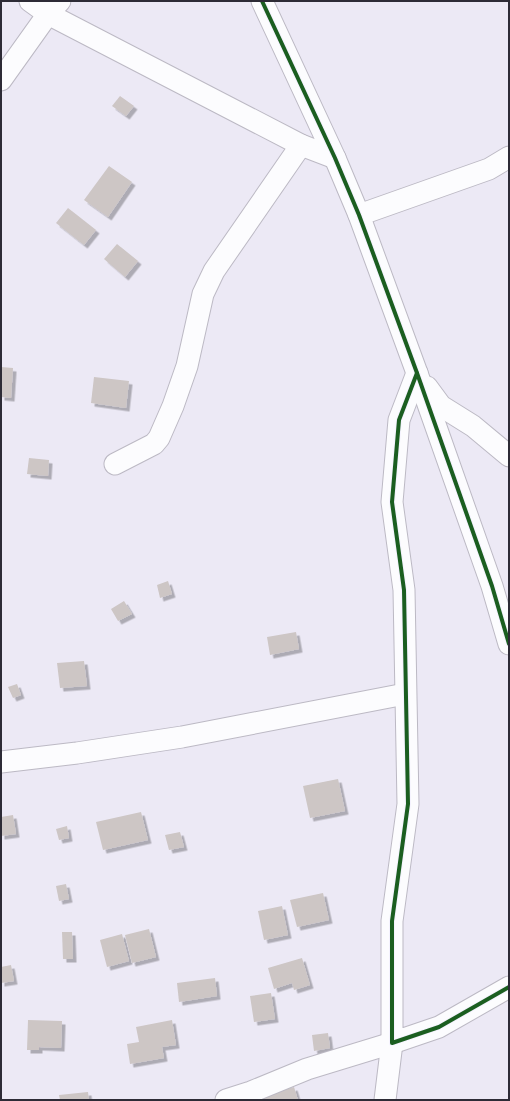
<svg xmlns="http://www.w3.org/2000/svg" width="510" height="1101" viewBox="0 0 510 1101" font-family="Lato,sans-serif">
  <style>
    .building { fill: #cdc6c5; filter: url(#shadow) }
    .lines { fill: none; stroke-linecap: round; stroke-linejoin: round }
    .street-casing { stroke: #bcb9c4; stroke-width: 23 }
    .street { stroke: #fcfcfe; stroke-width: 21 }
    .cycleway-casing { stroke: #f4f2fe; stroke-width: 6 }
    .cycleway { stroke: #1b5e20; stroke-width: 4 }
  </style>
  <defs>
    <filter id="shadow"><feDropShadow dx="3.5" dy="3.5" stdDeviation="0" flood-color="#0004"/></filter>
  </defs>
  <rect width="100%" height="100%" fill="#ece9f5"/>
  <g class="building">
    <polygon points="120,96 134,106 126,116 112,106"/>
    <polygon points="109,166 132,182 108,217 84,200"/>
    <polygon points="68,208 96,230 84,245 56,223"/>
    <polygon points="117,244 138,261 125,277 104,259"/>
    <polygon points="1,367 13,368 11,398 1,397"/>
    <polygon points="94,377 129,381 126,408 91,403"/>
    <polygon points="29,458 49,460 48,476 27,474"/>
    <polygon points="168,581 172,594 160,598 157,585"/>
    <polygon points="124,601 132,614 118,621 111,609"/>
    <polygon points="296,632 299,649 270,655 267,637"/>
    <polygon points="84,661 87,686 60,688 57,663"/>
    <polygon points="17,684 21,695 13,698 8,687"/>
    <polygon points="338,779 345,811 310,818 303,786"/>
    <polygon points="141,812 148,840 103,850 96,822"/>
    <polygon points="13,815 16,834 1,836 1,817"/>
    <polygon points="67,826 69,838 59,840 56,829"/>
    <polygon points="180,832 184,847 169,850 165,835"/>
    <polygon points="66,884 69,899 59,901 56,886"/>
    <polygon points="323,893 329,920 297,927 290,900"/>
    <polygon points="282,906 288,935 264,940 258,911"/>
    <polygon points="149,929 156,957 132,963 125,935"/>
    <polygon points="62,932 72,932 73,959 63,959"/>
    <polygon points="122,934 129,961 107,967 100,940"/>
    <polygon points="302,958 310,985 294,990 292,983 274,989 268,968"/>
    <polygon points="11,965 14,981 1,983 1,967"/>
    <polygon points="215,978 217,996 179,1002 177,983"/>
    <polygon points="271,993 275,1019 254,1022 250,996"/>
    <polygon points="28,1020 62,1021 61,1048 39,1047 39,1050 27,1050"/>
    <polygon points="172,1020 176,1045 162,1047 164,1058 130,1064 127,1044 139,1042 136,1027"/>
    <polygon points="328,1033 330,1048 314,1051 312,1035"/>
    <polygon points="294,1087 298,1100 261,1100 260,1096"/>
    <polygon points="88,1092 89,1100 60,1100 59,1095"/>
  </g>
  <g class="lines">
    <g class="street-casing">
      <g id="street">
        <polyline points="30,1 48,14 301,145 335,158"/>
        <polyline points="262,1 335,158 359,215 417,373 492,586 509,644"/>
        <polyline points="1,80 48,14 60,1"/>
        <polyline points="359,215 489,169 509,157"/>
        <polyline points="417,373 399,420 392,502 404,590 408,804 392,921 392,1043 439,1027 509,987"/>
        <polyline points="427,387 441,406 473,426 509,456"/>
        <polyline points="115,464 154,444 159,438 173,406 187,366 203,294 214,271 301,145"/>
        <polyline points="1,762 77,753 182,737 405,694"/>
        <polyline points="226,1100 251,1092 307,1069 392,1043 385,1100"/>
      </g>
    </g>
    <use href="#street" class="street"/>
    <g class="cycleway-casing">
      <g id="cycleway">
        <polyline points="262,1 335,158 359,215 417,373 492,586 509,644"/>
        <polyline points="417,373 399,420 392,502 404,590 408,804 392,921 392,1043 439,1027 509,987"/>
      </g>
    </g>
    <use href="#cycleway" class="cycleway"/>
  </g>
  <rect width="510" height="1101" fill="none" stroke="#2d2b36" stroke-width="4"/>
</svg>
